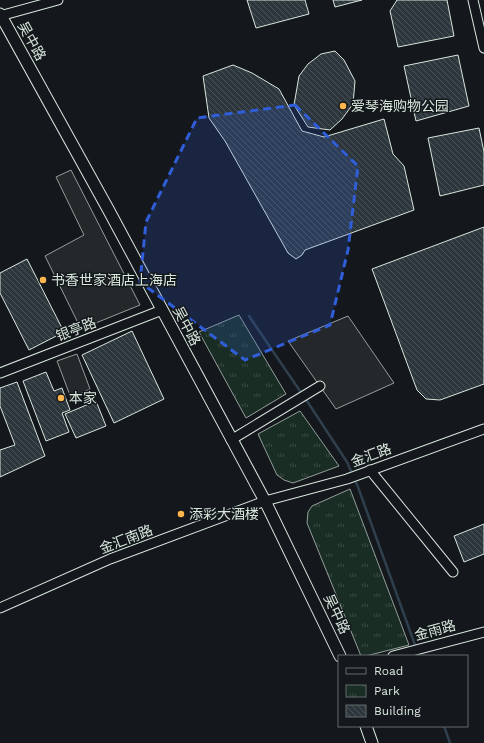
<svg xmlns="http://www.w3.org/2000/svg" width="484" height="743" viewBox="0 0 484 743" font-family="'Work Sans','Noto Sans SC',sans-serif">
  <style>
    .park { fill: url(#park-tufts); stroke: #939e99 }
    .parking { fill: #24282b; stroke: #939e99 }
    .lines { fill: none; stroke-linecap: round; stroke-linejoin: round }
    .stream { stroke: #2f3f4d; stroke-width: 2.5 }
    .building { fill: url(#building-back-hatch); stroke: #d8e6dc }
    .minor-casing { stroke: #d8e6dc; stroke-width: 11 }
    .major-casing { stroke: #d8e6dc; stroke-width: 13 }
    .minor { stroke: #14181c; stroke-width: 9 }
    .major { stroke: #14181c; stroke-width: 11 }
    .marked { fill: #305dd8; fill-opacity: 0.2; stroke: #305dd8; stroke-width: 3; stroke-dasharray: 8 5; stroke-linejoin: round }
    .poi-dot { fill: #ffb74d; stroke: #14181c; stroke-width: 1.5 }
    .labels { text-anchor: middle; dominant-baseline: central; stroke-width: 3; stroke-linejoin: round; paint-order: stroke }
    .street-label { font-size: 14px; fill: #d8e6dc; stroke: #14181c }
    .poi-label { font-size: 14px; fill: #d8e6dc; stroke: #14181c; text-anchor: start }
  </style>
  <defs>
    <pattern id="park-tufts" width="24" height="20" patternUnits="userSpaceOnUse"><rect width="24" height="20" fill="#1a2d24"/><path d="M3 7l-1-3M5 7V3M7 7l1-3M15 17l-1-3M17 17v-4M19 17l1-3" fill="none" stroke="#3b4b43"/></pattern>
    <pattern id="building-back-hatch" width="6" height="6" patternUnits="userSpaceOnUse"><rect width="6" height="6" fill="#2c363c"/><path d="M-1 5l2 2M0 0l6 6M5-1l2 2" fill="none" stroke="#4a5358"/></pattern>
  </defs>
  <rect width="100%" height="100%" fill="#14181c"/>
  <g class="park">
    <polygon points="239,315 286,394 246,418 199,332"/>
    <polygon points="300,411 339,466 293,483 284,480 277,475 258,434"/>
    <polygon points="350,489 409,645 366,656 361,656 307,523 308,512 312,506"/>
  </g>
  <g class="parking">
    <polygon points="71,170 140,305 81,329 45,256 84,235 56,177"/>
    <polygon points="348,316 394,383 336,409 288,341"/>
    <polygon points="77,354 90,389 71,398 57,361"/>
  </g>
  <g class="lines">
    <g class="stream">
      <polyline points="249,316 302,394"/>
      <polyline points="305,398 347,462 358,487 419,656"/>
      <polyline points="444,726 450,743"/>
    </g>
  </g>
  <g class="building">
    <polygon points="247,0 305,0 309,14 256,28"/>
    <polygon points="333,0 362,0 335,7"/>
    <polygon points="397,0 447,0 454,36 398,47 390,11"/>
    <polygon points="335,51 344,60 355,81 353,104 342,119 330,130 308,127 294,105 299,76 308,64 321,54"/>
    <polygon points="458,55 469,106 416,121 404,66"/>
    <polygon points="233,65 252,73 279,89 302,131 324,137 384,119 393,154 404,166 414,210 305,250 302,255 296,259 288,253 225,141 209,118 203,76"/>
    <polygon points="479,128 484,152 484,185 440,196 428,138"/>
    <polygon points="484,227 484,384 440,400 426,399 417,390 372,269"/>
    <polygon points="27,259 64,332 29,350 0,293 0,273"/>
    <polygon points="132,331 164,399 114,423 82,355"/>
    <polygon points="46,372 54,391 62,388 70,410 62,413 69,432 46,441 23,381"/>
    <polygon points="17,382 45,456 0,477 0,450 15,445 0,406 0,388"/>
    <polygon points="96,401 106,426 76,438 65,414"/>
    <polygon points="484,524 484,554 464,562 454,536"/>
  </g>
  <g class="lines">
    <g class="minor-casing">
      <g id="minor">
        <polyline points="473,0 484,48"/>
        <polyline points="0,16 58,0"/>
        <polyline points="0,373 162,310"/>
        <polyline points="231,440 320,386"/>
        <polyline points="370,470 453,572"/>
        <polyline points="0,608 110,559 265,501 347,479 484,429"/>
        <polyline points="393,656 484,632"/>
      </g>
    </g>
    <g class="major-casing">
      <g id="major">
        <polyline points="0,14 108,209 265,501 340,656"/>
        <polyline points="366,726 372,743"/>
      </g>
    </g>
    <use href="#minor" class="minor"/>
    <use href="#major" class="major"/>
  </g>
  <path class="marked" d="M295,105L358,166L348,250L330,325L245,360L140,282L146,222L197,118Z"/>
  <g class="poi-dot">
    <circle cx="343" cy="106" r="4"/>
    <circle cx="43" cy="280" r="4"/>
    <circle cx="61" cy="398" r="4"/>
    <circle cx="181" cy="514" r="4"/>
  </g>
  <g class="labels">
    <g class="street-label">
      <text transform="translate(32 41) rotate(61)">吴中路</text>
      <text transform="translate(187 326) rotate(62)">吴中路</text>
      <text transform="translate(76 329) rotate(-21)">银亭路</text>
      <text transform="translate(371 455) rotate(-20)">金汇路</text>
      <text transform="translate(126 539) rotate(-21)">金汇南路</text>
      <text transform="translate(337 614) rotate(65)">吴中路</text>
      <text transform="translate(435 630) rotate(-15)">金雨路</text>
    </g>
    <g class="poi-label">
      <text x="351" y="106">爱琴海购物公园</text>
      <text x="51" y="280">书香世家酒店上海店</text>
      <text x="69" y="398">本家</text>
      <text x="189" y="514">添彩大酒楼</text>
    </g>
  </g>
  <rect x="338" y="655" width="130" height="72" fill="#14181c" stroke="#626a69"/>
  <rect x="346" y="668" width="20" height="6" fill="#14181c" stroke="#626a69"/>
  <text x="374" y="675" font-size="12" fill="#d8e6dc">Road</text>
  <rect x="346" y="685" width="20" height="12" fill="url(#park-tufts)" stroke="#626a69"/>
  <text x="374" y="695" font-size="12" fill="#d8e6dc">Park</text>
  <rect x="346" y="705" width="20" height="12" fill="url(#building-back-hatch)" stroke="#626a69"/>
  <text x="374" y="715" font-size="12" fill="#d8e6dc">Building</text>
</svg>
